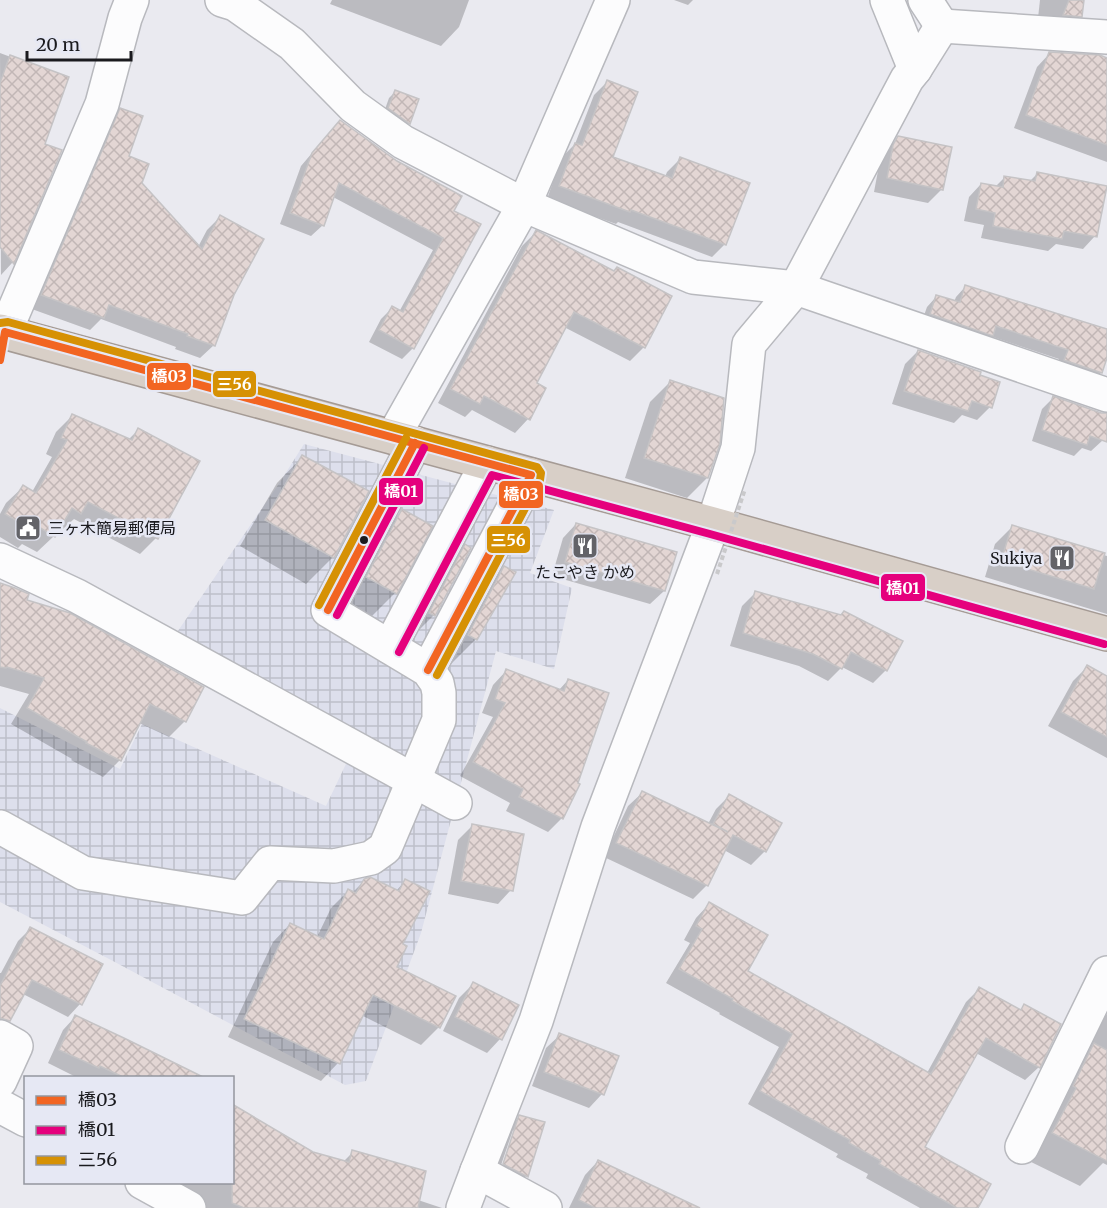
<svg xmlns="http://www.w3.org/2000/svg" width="1107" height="1208" viewBox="0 0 1107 1208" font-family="Merriweather,'Noto Sans JP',serif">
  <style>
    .industrial { fill: url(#industrial-grid) }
    .shadow { fill: #0003; fill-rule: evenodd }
    .building { fill: url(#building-cross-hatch); stroke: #c5c3c5; stroke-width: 1.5 }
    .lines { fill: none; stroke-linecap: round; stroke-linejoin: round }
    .minor-casing { stroke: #b8b9be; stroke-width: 36 }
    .highway-casing { stroke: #a59b95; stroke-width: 36 }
    .minor { stroke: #fcfcfd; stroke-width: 33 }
    .highway { stroke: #d8cfc7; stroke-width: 33 }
    .path-bridge { stroke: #c9c9cb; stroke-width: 4; stroke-dasharray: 4.5 3; stroke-linecap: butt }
    .bus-1-casing { stroke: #e6e8f4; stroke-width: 12 }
    .bus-2-casing { stroke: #e6e8f4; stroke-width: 12 }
    .bus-3-casing { stroke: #e6e8f4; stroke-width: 12 }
    .bus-1 { stroke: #f26522; stroke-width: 8 }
    .bus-2 { stroke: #e5007d; stroke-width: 8 }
    .bus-3 { stroke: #d69104; stroke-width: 8 }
    .bus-dot { fill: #1a1a1e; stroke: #e6e8f4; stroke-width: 2 }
    .labels { text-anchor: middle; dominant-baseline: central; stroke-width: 5; stroke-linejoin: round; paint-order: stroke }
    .poi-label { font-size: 16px; fill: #1a1a1e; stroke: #e6e8f4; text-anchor: start }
    .line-badge { stroke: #e6e8f4; stroke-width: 2 }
    .badge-label { font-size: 16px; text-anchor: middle; font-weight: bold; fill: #fff }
  </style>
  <defs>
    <pattern id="industrial-grid" width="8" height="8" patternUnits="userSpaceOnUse" patternTransform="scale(1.5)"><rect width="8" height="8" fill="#dddfec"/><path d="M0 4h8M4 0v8" fill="none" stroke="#bdbfca"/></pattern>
    <pattern id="building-cross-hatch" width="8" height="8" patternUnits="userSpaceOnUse" patternTransform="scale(1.5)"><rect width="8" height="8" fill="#e3d6d4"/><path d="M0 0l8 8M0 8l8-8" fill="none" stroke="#c2b7b6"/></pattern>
  </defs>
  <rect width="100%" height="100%" fill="#eaeaf0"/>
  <polygon class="industrial" points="304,444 554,510 530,573 572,588 554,669 496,651 421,933 366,1081 345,1085 111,960 0,902 0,708 120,769 142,724 326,806 354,747 171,641 280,482"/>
  <g class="shadow">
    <polygon points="332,0 469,0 459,27 441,46 330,4"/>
    <polygon points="674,0 693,0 688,5"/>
    <polygon points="1040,0 1082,0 1081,16 1068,29 1037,27"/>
    <polygon points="0,53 67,78 43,144 60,151 12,263 1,275"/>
    <polygon points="1050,53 1107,59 1107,162 1014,128 1037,67"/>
    <polygon points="607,82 611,158 665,177 667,172 680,159 725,244 712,257 618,222 616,224 547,199 562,157 575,144 594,95"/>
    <polygon points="396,91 417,99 409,123 403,130 383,115 389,98"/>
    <polygon points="121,110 127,157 140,183 198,247 207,230 220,217 232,294 214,345 200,358 175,349 176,347 101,319 90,330 29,308 108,123"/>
    <polygon points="340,122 452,211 413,348 402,359 369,342 381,319 392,308 399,312 433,250 333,197 323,225 311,236 280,224 301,166 329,133"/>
    <polygon points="898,138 942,189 928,203 874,192 880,160 884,152"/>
    <polygon points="1037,174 1095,236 1083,249 1056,244 1048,251 981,238 984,225 964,221 969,197 981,184 995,187 1005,177 1029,182"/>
    <polygon points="536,232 614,273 670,297 643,348 630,361 564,327 535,384 528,419 515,433 472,410 465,417 438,403 522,246"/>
    <polygon points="965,287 1107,331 1107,353 1101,373 1091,382 1056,370 1059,359 990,336 982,345 921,324 927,307 936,297 954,302 956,297"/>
    <polygon points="918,351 990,407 977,420 962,415 954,423 892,404 905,364"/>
    <polygon points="670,382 718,444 707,478 687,498 625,478 650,402"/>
    <polygon points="1053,398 1101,414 1107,415 1107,427 1103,440 1091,451 1082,448 1074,456 1032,441 1042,409"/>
    <polygon points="72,416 128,440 138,430 156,538 140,554 74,519 63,529 59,527 54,536 37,552 22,544 18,548 0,537 0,514 6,503 23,487 32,492 52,457 46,454 56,432"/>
    <polygon points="303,456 367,492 332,558 306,584 240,546 277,483"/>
    <polygon points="402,511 430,527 395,593 369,619 341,603 376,537"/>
    <polygon points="576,524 664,591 650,604 552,576 563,538"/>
    <polygon points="1012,527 1107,556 1107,614 985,577 995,544"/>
    <polygon points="466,546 434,615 408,641 440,572"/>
    <polygon points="505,568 476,639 450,665 443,661 478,594"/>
    <polygon points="0,585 26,601 185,721 169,737 139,723 120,760 103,777 71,760 72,759 11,724 29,694 0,686"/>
    <polygon points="756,592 886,670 873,683 842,667 828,681 799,666 730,646 742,606"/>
    <polygon points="1087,667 1107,678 1107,758 1048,726 1073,681"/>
    <polygon points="506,671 559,690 568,680 562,818 548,832 506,811 510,803 460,776 493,717 482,713 493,685"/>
    <polygon points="642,793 708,824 716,809 729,796 765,851 751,865 724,850 707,885 693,899 604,857 628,806"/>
    <polygon points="472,826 511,890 498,904 448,894 458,840"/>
    <polygon points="365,880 396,891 405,881 401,945 395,967 439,1027 421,1045 361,1015 338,1063 321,1081 228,1037 273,942 290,924 317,937 331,908 348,891 352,893"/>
    <polygon points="709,904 746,971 927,1073 966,1002 979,989 1019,1011 1024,1006 1039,1067 1025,1080 976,1053 923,1148 976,1208 920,1208 866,1178 868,1174 836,1157 838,1154 748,1104 779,1047 719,1014 720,1013 666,983 690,943 684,940 696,918"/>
    <polygon points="30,929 101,965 80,1004 68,1017 23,994 9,1020 0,1029 0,973 1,973 18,941"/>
    <polygon points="473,984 500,1039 487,1053 443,1031 459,998"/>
    <polygon points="1107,1014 1107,1165 1103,1163 1080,1186 1027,1160 1098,1023"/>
    <polygon points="75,1017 171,1071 182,1078 73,1078 74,1076 48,1063 63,1030"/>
    <polygon points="560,1035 602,1094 589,1108 532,1086 546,1048"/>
    <path d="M520,1116L543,1123L526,1176L513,1190L490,1178L506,1130ZM513,1130H516L502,1171H499Z"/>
    <polygon points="353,1152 418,1200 442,1208 201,1208 166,1182 232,1182 313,1153 343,1162"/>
    <polygon points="598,1161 681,1208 569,1208 585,1175"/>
  </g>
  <g class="building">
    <polygon points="1069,0 1084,0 1082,17 1063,15"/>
    <polygon points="1049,52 1100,55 1107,58 1107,145 1026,115"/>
    <polygon points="10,55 69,77 45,144 62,150 14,264 0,247 0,83"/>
    <polygon points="607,80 638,92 613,157 672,178 680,157 750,183 726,245 631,210 630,212 559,186 575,143 582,145"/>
    <polygon points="395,90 419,99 410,124 388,108"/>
    <polygon points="120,108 143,116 129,156 149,164 142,183 202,249 220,215 264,239 234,295 215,346 187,336 188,334 109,305 104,318 41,295"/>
    <polygon points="340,120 397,161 462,196 454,211 481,224 414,349 379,330 392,306 403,312 443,238 339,183 324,226 290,213 312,153"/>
    <polygon points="898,136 952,147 943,190 887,178 893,145"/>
    <polygon points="1037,172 1107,186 1097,237 1064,231 1062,239 993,226 995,213 976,209 981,183 1003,187 1004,176 1035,181"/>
    <polygon points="536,230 614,271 617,267 672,296 645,348 574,312 537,383 546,388 530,420 484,396 480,404 450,389"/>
    <polygon points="965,285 1107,329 1107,358 1102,373 1064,360 1068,350 996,326 993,336 930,314 936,295 960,302"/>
    <polygon points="918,350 981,372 980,375 1000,382 992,408 972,401 968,411 904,391"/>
    <polygon points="670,380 724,398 720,444 708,478 644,458"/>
    <polygon points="1053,396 1101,413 1107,413 1107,442 1090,436 1087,445 1042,430"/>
    <polygon points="72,414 132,440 138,428 200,461 158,539 88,502 81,514 72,508 55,537 39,527 36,532 5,514 23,485 36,493 67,440 61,438"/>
    <polygon points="302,455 369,491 334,558 265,520"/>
    <polygon points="402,509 433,526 397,594 366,577"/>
    <polygon points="576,523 677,552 665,591 565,562"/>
    <polygon points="1012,525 1105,553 1094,589 1001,561"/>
    <polygon points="465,544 471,548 435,616 429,613"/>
    <polygon points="504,566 516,572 477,640 468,635"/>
    <polygon points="0,583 15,588 29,594 27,600 70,613 204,687 186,722 150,704 121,761 86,743 87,742 27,708 44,678 7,667 6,668 0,667"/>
    <polygon points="755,591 841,615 844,611 903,641 887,671 851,652 842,669 813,654 743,633"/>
    <polygon points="1087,665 1107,676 1107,737 1061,712"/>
    <polygon points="506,669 564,691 568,679 609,693 578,783 580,784 563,819 519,797 523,789 473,762 505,703 495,699"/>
    <polygon points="642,791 728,832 713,824 729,794 782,823 766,852 733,835 708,886 616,843"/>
    <polygon points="472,824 524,834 513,891 461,881"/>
    <polygon points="370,877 399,891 405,879 430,891 403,944 407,946 397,967 456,996 440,1028 373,995 340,1064 244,1019 290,923 324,939 348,889 356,893 364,879"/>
    <polygon points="709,902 768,935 748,971 931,1074 979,987 1021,1010 1024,1004 1061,1024 1040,1068 986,1038 925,1147 991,1184 978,1208 957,1208 879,1164 881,1161 849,1143 850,1140 760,1091 792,1034 732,1001 733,999 679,969 702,929 696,926"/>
    <polygon points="30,927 103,964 82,1005 32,980 10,1021 0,1018 0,986"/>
    <polygon points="473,982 519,1005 502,1040 455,1017"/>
    <polygon points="75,1015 126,1039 203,1077 123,1077 100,1066 99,1068 59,1050"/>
    <polygon points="559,1033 619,1056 604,1095 544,1072"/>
    <polygon points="1094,1043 1107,1050 1107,1161 1052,1133 1076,1088 1073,1086"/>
    <polygon points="232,1104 313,1152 349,1162 352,1150 426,1171 418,1208 244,1208 232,1203"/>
    <polygon points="519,1115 545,1122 528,1177 503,1164"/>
    <polygon points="598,1160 700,1208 595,1208 579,1200"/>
  </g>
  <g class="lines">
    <g class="minor-casing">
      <g id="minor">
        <polyline points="222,0 235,4 292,44 353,106 403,142 524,205 693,277 796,288 1107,395"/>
        <polyline points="887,0 915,69"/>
        <polyline points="925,0 942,26"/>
        <polyline points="942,26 1107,37"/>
        <polyline points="5,332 102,104 125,18 132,0"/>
        <polyline points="393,437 524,205 613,0"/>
        <polyline points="0,560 77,596 455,803"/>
        <polyline points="390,647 487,463"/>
        <polyline points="428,670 531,475"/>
        <polyline points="0,827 83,873 242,898 270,863 334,866 371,858 385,848 439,720 439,693 437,683 428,670 328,610 415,443"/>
        <polyline points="0,1037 16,1046 0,1081"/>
        <polyline points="0,1106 26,1120"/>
        <polyline points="1022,1147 1107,973"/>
        <polyline points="477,1171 545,1208"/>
        <polyline points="142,1182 189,1208"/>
        <polyline points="463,1208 477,1171 536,1021 598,827 713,524 738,448 749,344 796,288 907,79 915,69 942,26"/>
      </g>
    </g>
    <g class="highway-casing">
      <polyline id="highway" points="0,331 713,524 1107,634"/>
    </g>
    <use href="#minor" class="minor"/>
    <use href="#highway" class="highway"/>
    <polyline class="path-bridge" points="717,574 745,489"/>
    <g class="bus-1-casing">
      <g id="bus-1">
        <polyline points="0,360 5,332 531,475 428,670"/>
        <polyline points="328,610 415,443"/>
      </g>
    </g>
    <g class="bus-2-casing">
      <g id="bus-2">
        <polyline points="337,615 424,448"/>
        <polyline points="399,652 492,475 710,534 1104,644"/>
      </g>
    </g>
    <g class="bus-3-casing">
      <g id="bus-3">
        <polyline points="0,323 8,322 537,467 541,473 540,480 437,675"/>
        <polyline points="319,605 406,438"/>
      </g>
    </g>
    <use href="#bus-1" class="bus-1"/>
    <use href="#bus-2" class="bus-2"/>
    <use href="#bus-3" class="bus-3"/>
  </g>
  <defs>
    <g id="civic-square" transform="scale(1.35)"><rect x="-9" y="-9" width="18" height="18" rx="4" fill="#636368" stroke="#e6e8f4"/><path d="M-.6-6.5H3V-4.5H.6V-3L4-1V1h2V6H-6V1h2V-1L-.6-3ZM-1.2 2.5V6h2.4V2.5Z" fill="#fff"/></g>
    <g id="restaurant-square" transform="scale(1.35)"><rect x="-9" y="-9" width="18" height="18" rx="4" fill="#636368" stroke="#e6e8f4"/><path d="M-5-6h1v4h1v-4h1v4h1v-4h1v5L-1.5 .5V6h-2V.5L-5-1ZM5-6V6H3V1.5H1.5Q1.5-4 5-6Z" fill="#fff"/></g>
  </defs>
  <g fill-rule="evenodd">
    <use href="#civic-square" x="28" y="528"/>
    <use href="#restaurant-square" x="585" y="546"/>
    <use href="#restaurant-square" x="1062" y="558"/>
  </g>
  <circle class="bus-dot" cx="364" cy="540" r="5"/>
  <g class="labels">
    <g class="poi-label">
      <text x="48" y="528">三ヶ木簡易郵便局</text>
      <text x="1042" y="558" text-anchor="end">Sukiya</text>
      <text x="585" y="572" text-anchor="middle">たこやき かめ</text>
    </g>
  </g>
  <g class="line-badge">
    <rect x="146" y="362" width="46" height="29" rx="6" fill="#f26522"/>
    <rect x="212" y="370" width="45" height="28" rx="6" fill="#d69104"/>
    <rect x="378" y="477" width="46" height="29" rx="6" fill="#e5007d"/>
    <rect x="498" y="480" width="46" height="29" rx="6" fill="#f26522"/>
    <rect x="486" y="525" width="45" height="29" rx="6" fill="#d69104"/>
    <rect x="880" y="573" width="46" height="29" rx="6" fill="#e5007d"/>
  </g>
  <g class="badge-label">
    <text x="169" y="382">橋03</text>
    <text x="234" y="390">三56</text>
    <text x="401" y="497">橋01</text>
    <text x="521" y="500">橋03</text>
    <text x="508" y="546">三56</text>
    <text x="903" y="594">橋01</text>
  </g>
  <rect x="24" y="1076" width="210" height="108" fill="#e6e8f4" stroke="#94969e" stroke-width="1.5"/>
  <rect x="36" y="1096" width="30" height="9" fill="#f26522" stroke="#94969e" stroke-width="1.5"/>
  <text x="78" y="1106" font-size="18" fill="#1a1a1e">橋03</text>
  <rect x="36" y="1126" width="30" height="9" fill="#e5007d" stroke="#94969e" stroke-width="1.5"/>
  <text x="78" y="1136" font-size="18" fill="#1a1a1e">橋01</text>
  <rect x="36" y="1156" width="30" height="9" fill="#d69104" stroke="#94969e" stroke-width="1.5"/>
  <text x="78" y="1166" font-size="18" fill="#1a1a1e">三56</text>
  <path d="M27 51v9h104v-9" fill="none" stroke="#1a1a1e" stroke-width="3"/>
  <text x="36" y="51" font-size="18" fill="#1a1a1e" stroke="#e6e8f4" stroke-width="4.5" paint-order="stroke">20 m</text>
</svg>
